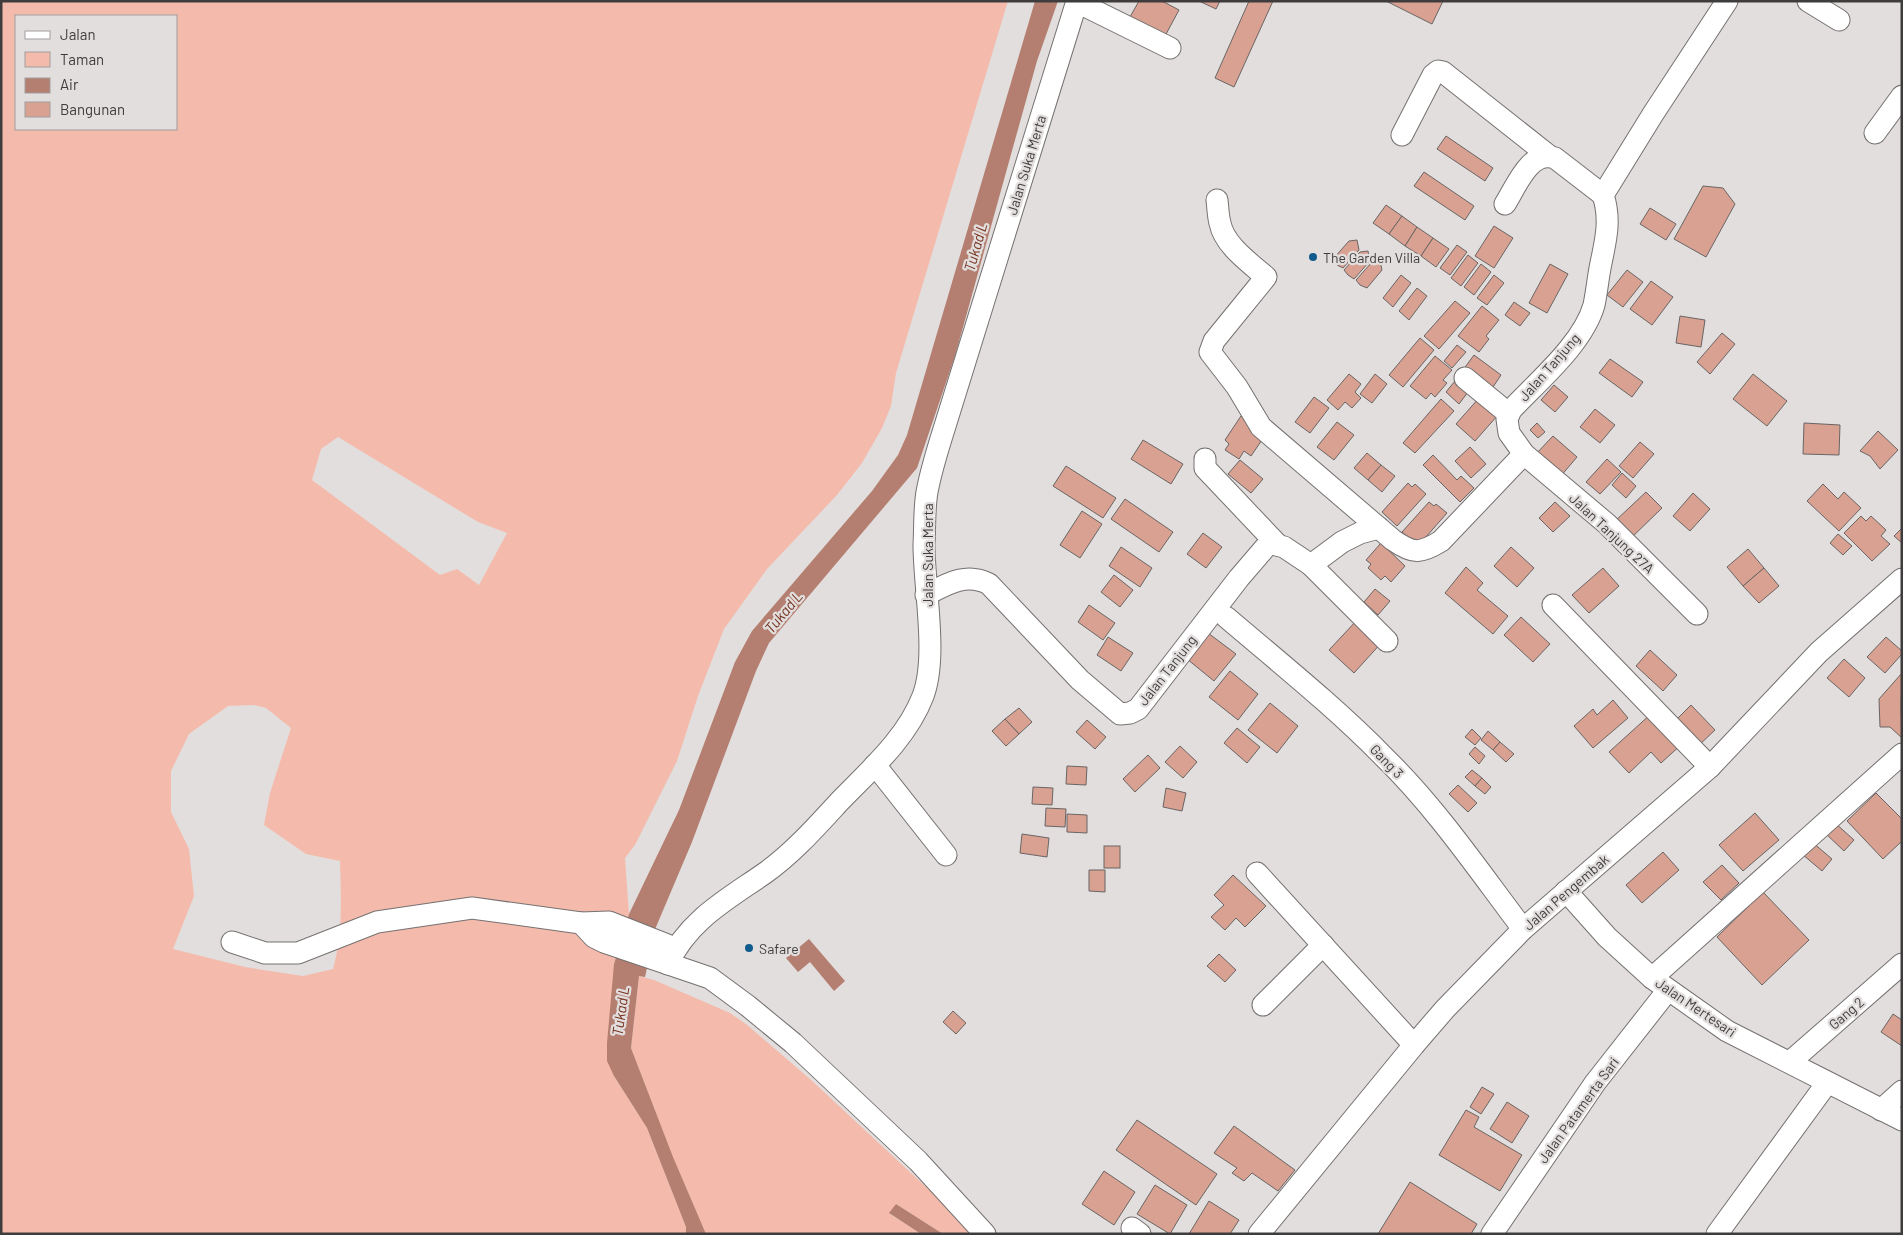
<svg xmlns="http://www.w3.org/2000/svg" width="1903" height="1235" viewBox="0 0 1903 1235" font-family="Barlow,sans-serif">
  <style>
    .green { fill: #f4bbac; fill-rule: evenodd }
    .water { fill: #b47f70 }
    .building { fill: #d9a191; stroke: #696564 }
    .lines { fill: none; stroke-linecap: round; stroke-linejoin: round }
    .minor-casing { stroke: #757170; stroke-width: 23 }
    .minor { stroke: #fff; stroke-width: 21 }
    .poi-dot { fill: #115a8e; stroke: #e2dedd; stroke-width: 2 }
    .labels { text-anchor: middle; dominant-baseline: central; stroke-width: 4.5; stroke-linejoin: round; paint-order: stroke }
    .street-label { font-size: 14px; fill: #3e3c3c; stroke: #e2dedd }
    .poi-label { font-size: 14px; fill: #3e3c3c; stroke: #e2dedd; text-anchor: start }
    .water-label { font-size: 15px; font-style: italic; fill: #76321f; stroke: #e2dedd }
  </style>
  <rect width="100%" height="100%" fill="#e2dedd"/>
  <g class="green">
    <path d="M1,1H1008L896,373L891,406L882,428L862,463L837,495L767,569L724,629L698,696L677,761L635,845L625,858L629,914L614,964V1076L647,1128L686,1227V1234H1ZM16,16H176V129H16ZM338,437L478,522L507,533L479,585L457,569L440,575L312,480L321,449ZM254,705L266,708L291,728L270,793L264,825L306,854L340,861C341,898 343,934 333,969L303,976L245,967L173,949L194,896L189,849L171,812V771L189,734L228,706Z"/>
    <polygon points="639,976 654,980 730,1013 746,1024 810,1079 968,1226 970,1234 943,1234 896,1204 890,1214 921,1234 706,1234 673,1158 631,1048"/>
  </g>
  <g class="water">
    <polygon points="1035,1 1058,1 1037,61 955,356 917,468 769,643 756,671 692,842 656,927 645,977 639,976 631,1048 673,1157 706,1234 686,1234 686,1227 647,1128 614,1076 607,1061 607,1043 614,964 629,914 679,810 735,662 752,631 872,491 898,455 907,435"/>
    <polygon points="809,939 845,981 834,991 810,962 798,972 786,958"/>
    <polygon points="896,1204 943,1234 921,1234 889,1213"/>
  </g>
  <g class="building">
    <polygon points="1139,1 1162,1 1179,10 1165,36 1130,17"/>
    <polygon points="1199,1 1220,1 1216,9"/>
    <polygon points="1249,1 1273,1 1234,87 1215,78"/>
    <polygon points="1386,1 1443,1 1432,24"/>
    <polygon points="1446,136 1493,168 1485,181 1437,149"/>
    <polygon points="1424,172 1474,206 1465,220 1414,186"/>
    <polygon points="1703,186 1723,188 1735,204 1706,257 1674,239"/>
    <polygon points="1386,205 1402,216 1389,234 1373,223"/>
    <polygon points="1650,208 1676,224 1666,240 1640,224"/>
    <polygon points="1402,216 1417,227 1405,246 1389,234"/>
    <polygon points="1494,226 1513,238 1494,268 1475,256"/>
    <polygon points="1417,227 1433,238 1421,256 1405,246"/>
    <polygon points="1433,238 1449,249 1436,267 1421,256"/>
    <polygon points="1357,240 1359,250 1343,268 1337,265 1333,259 1349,241"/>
    <polygon points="1457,245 1467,252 1450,275 1440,268"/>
    <polygon points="1368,251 1370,261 1354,279 1348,275 1344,270 1360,252"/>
    <polygon points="1468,255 1478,263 1461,286 1451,278"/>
    <polygon points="1380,261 1382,270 1367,288 1360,285 1356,280 1372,262"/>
    <polygon points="1481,264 1491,272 1474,295 1464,287"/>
    <polygon points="1550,264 1568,274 1547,313 1529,303"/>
    <polygon points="1627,270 1643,282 1623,307 1607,295"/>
    <polygon points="1401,275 1411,283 1393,307 1383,298"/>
    <polygon points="1494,275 1504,283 1487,305 1477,298"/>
    <polygon points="1651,281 1673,297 1652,325 1630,309"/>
    <polygon points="1417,288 1427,296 1409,320 1399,311"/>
    <polygon points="1455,301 1470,313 1439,349 1424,336"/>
    <polygon points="1514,302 1530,313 1520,326 1505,315"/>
    <polygon points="1482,306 1499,320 1486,336 1489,339 1479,352 1458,336"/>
    <polygon points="1680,316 1705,320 1701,347 1676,343"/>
    <polygon points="1722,333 1735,344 1710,374 1697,362"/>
    <polygon points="1420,338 1434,350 1403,387 1389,375"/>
    <polygon points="1457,345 1466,352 1452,368 1444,361"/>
    <polygon points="1474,355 1501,375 1491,390 1463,370"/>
    <polygon points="1435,356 1452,370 1443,380 1447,383 1435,397 1431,393 1426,399 1410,386"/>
    <polygon points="1610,359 1643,382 1632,397 1599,373"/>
    <polygon points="1349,374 1361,384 1355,392 1361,398 1352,408 1345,402 1338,410 1327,400"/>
    <polygon points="1375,374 1387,384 1372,403 1360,394"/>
    <polygon points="1753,374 1787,401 1767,426 1733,399"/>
    <polygon points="1455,381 1468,392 1459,404 1446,392"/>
    <polygon points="1554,385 1568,397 1555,412 1541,400"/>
    <polygon points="1314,397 1329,408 1310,433 1295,422"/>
    <polygon points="1479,398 1498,415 1475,441 1456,424"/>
    <polygon points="1441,399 1454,411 1415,453 1403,443"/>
    <polygon points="1595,409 1615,425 1600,443 1580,427"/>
    <polygon points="1241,416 1266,434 1251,456 1244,451 1239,459 1225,450 1229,444 1225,440"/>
    <polygon points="1337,422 1354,435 1334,460 1317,447"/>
    <polygon points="1537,423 1545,432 1538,438 1530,430"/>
    <polygon points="1804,423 1840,425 1839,455 1803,454"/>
    <polygon points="1878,431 1898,450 1880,469 1870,456 1860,451"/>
    <polygon points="1553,436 1577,457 1560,477 1535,455"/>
    <polygon points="1143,440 1183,464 1171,484 1131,459"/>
    <polygon points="1640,442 1654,454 1633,478 1619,466"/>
    <polygon points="1470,447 1486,464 1471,478 1455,461"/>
    <polygon points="1367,453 1381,465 1368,480 1354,468"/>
    <polygon points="1433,455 1457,480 1461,476 1474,488 1460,502 1423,465"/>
    <polygon points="1607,459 1621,472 1600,494 1586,482"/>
    <polygon points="1240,460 1263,479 1251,493 1228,474"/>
    <polygon points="1381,465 1395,476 1382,492 1368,480"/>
    <polygon points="1066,466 1116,498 1103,518 1053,486"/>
    <polygon points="1622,473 1636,486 1626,498 1612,485"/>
    <polygon points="1408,483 1412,487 1415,484 1426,494 1397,526 1382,512"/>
    <polygon points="1823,484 1838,499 1844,492 1861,508 1839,531 1807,501"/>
    <polygon points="1646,492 1662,508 1629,540 1613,523"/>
    <polygon points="1693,493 1710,509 1690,531 1673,516"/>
    <polygon points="1125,499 1173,532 1159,552 1111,519"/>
    <polygon points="1429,502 1434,506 1436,504 1447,513 1418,546 1402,532"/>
    <polygon points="1555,502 1570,516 1553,532 1539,518"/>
    <polygon points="1082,511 1102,524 1080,558 1060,545"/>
    <polygon points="1861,516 1866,521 1871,516 1886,530 1881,536 1890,544 1872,561 1844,533"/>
    <polygon points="1902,528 1902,543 1894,536"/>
    <polygon points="1203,533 1222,547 1206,568 1187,554"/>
    <polygon points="1838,534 1852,546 1843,555 1830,543"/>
    <polygon points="1381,543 1405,566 1391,582 1385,576 1381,580 1368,568 1371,564 1366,560"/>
    <polygon points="1121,547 1152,568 1140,587 1109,566"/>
    <polygon points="1511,547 1534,568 1517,587 1494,566"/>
    <polygon points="1748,549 1764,568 1743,586 1727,567"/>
    <polygon points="1466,567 1483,583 1477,590 1508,616 1493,634 1445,593"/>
    <polygon points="1603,568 1619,586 1589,613 1572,595"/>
    <polygon points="1764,568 1779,586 1759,603 1743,586"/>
    <polygon points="1114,575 1133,590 1120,607 1101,592"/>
    <polygon points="1375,589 1390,601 1378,615 1364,602"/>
    <polygon points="1089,605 1115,623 1103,640 1078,622"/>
    <polygon points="1521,617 1550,644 1533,662 1504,635"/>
    <polygon points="1358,619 1383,641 1354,673 1329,650"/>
    <polygon points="1208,633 1236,654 1214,681 1187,659"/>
    <polygon points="1108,637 1133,653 1121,671 1097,655"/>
    <polygon points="1886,637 1902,651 1902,654 1885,673 1867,657"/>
    <polygon points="1650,650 1677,675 1663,691 1636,666"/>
    <polygon points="1844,659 1865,678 1849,697 1827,678"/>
    <polygon points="1230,671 1258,694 1238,720 1209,697"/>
    <polygon points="1902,673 1901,707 1902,738 1890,727 1880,727 1879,699"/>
    <polygon points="1613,700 1628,718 1593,748 1574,726 1593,709 1597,715"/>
    <polygon points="1270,703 1298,726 1277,753 1248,730"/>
    <polygon points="1691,705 1715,730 1697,747 1673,723"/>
    <polygon points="1019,708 1032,722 1019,734 1005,719"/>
    <polygon points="1652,713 1682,744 1661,763 1651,752 1629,773 1609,752"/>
    <polygon points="1005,719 1019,734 1006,746 992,731"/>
    <polygon points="1087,720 1106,737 1095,749 1076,732"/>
    <polygon points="1237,728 1260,747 1247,763 1224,743"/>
    <polygon points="1472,729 1481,738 1475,745 1465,737"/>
    <polygon points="1488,731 1500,742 1493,750 1481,740"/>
    <polygon points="1500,742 1514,754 1506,762 1493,750"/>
    <polygon points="1180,746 1197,762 1183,778 1165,762"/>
    <polygon points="1475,747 1485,756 1479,764 1469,754"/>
    <polygon points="1148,755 1160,768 1135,792 1123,779"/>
    <polygon points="1067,766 1087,767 1086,785 1066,784"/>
    <polygon points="1472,770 1482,778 1475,786 1465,777"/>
    <polygon points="1482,778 1491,787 1485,794 1475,786"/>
    <polygon points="1458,785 1477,803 1468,812 1449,794"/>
    <polygon points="1033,787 1053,788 1052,805 1032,804"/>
    <polygon points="1166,788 1186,793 1182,811 1163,807"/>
    <polygon points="1876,793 1902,819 1902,841 1883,859 1847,821"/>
    <polygon points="1046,808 1066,809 1065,827 1045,826"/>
    <polygon points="1755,813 1779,840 1743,871 1719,845"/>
    <polygon points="1067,814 1087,815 1087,833 1067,832"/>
    <polygon points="1834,822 1854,840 1844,851 1824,832"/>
    <polygon points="1022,834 1049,838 1047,857 1020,853"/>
    <polygon points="1812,842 1832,859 1822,871 1802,854"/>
    <rect x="1104" y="846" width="16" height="22"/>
    <polygon points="1663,852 1679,870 1642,903 1626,885"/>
    <polygon points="1722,865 1739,883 1721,900 1703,882"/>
    <polygon points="1089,870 1105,870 1105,892 1089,891"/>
    <polygon points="1233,875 1266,906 1245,927 1236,918 1225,930 1211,917 1224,905 1214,895"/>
    <polygon points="1763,892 1809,940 1762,985 1717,937"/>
    <polygon points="1219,954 1236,970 1225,982 1207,966"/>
    <polygon points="953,1011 966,1023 956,1034 943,1022"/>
    <polygon points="1893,1014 1902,1020 1902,1046 1881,1032"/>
    <polygon points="1482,1087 1494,1094 1481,1114 1470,1107"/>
    <polygon points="1507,1102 1529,1116 1512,1143 1490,1129"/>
    <polygon points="1466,1110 1479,1117 1474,1127 1522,1155 1500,1191 1439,1155"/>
    <polygon points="1137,1120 1217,1174 1196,1205 1116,1150"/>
    <polygon points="1234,1126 1295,1170 1278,1191 1252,1173 1244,1181 1232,1173 1237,1168 1214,1153"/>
    <polygon points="1104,1171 1135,1192 1114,1225 1082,1204"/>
    <polygon points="1410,1182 1477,1224 1471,1234 1378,1234"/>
    <polygon points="1155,1185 1187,1205 1170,1234 1137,1214"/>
    <polygon points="1209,1201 1239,1220 1230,1234 1189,1234"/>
  </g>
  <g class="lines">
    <g class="minor-casing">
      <g id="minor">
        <polyline points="1808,1 1839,20"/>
        <polyline points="1077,2 1170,48"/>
        <polyline points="1875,133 1902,96"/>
        <polyline points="1402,135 1433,75 1438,71 1443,72 1548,155"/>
        <path d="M1217,200C1218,208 1218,216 1220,223C1224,245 1250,263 1266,277L1214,341L1210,352L1237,387L1261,427L1393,540C1413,554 1420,554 1441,541L1524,454"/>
        <path d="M1505,204C1516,187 1530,149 1555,158L1603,195"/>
        <polyline points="1465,378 1509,414"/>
        <polyline points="1205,459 1205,468 1276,543"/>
        <polyline points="1311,565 1387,641"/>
        <path d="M926,595C947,584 966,572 989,584L1080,680L1120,714L1130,713L1138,709L1239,578L1269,543L1284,547L1311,565L1342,542L1360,533L1379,528"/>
        <polyline points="1553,605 1710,767"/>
        <path d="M1697,614L1607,524L1524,454L1509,433L1507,419L1511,410C1538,381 1583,344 1594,305C1597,291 1598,277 1601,263C1606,239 1611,219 1603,195L1653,114L1727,1"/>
        <path d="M1226,617C1280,663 1335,707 1385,758C1437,809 1479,871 1523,929"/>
        <polyline points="875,765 946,855"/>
        <polyline points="1257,873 1414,1045"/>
        <polyline points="1566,891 1607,937 1652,978 1727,1031 1902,1120"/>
        <polyline points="581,923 594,937 604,942 710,978 748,1006 793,1043 918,1161 985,1234"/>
        <polyline points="232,942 265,953 298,953 377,922 472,908 581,923 609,922 675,948"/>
        <path d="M668,964C688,920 728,899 765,873C793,853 816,827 839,802C870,770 907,738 923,696C938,657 924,588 924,545C925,528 924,509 927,492C931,470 938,448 945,426L1077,1"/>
        <polyline points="1652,978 1902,754"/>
        <polyline points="1263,1005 1323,945"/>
        <polyline points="1790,1062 1902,964"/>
        <polyline points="1881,1110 1902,1091"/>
        <polyline points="1132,1228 1140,1234"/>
        <polyline points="1259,1234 1414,1045 1445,1009 1523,929 1710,767 1819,652 1902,579"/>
        <polyline points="1492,1234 1595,1083 1668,990"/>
        <polyline points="1717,1234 1827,1083"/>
      </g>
    </g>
    <use href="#minor" class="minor"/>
  </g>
  <g class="poi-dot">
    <circle cx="1313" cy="257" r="5"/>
    <circle cx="749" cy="948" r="5"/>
  </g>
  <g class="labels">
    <g class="street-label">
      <text transform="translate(1026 165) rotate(-73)">Jalan Suka Merta</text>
      <text transform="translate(1549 367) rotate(-49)">Jalan Tanjung</text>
      <text transform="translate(1612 533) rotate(43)">Jalan Tanjung 27A</text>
      <text transform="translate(927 555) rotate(-90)">Jalan Suka Merta</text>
      <text transform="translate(1167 670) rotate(-52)">Jalan Tanjung</text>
      <text transform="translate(1387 761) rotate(46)">Gang 3</text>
      <text transform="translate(1566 892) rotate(-41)">Jalan Pengembak</text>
      <text transform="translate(1696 1007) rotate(34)">Jalan Mertesari</text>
      <text transform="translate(1846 1013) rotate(-41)">Gang 2</text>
      <text transform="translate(1578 1110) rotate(-54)">Jalan Patamerta Sari</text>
    </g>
    <g class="poi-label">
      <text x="1323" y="257">The Garden Villa</text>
      <text x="759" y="948">Safare</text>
    </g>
    <g class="water-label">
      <text transform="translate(975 247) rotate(-74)">Tukad L</text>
      <text transform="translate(783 612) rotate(-50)">Tukad L</text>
      <text transform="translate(620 1011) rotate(-82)">Tukad L</text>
    </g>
  </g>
  <rect width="1903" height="1235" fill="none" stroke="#3e3c3c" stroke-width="5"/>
  <rect x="15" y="15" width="162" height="115" fill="#e2dedd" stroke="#a09d9d"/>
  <rect x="25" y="31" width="25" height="8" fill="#ffffff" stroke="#a09d9d"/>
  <text x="60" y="40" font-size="15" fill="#3e3c3c">Jalan</text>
  <rect x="25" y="52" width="25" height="15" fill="#f4bbac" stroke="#a09d9d"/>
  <text x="60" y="65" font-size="15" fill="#3e3c3c">Taman</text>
  <rect x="25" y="78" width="25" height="15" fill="#b47f70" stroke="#a09d9d"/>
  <text x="60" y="90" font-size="15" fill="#3e3c3c">Air</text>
  <rect x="25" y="102" width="25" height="15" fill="#d9a191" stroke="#a09d9d"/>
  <text x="60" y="115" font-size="15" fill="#3e3c3c">Bangunan</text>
</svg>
